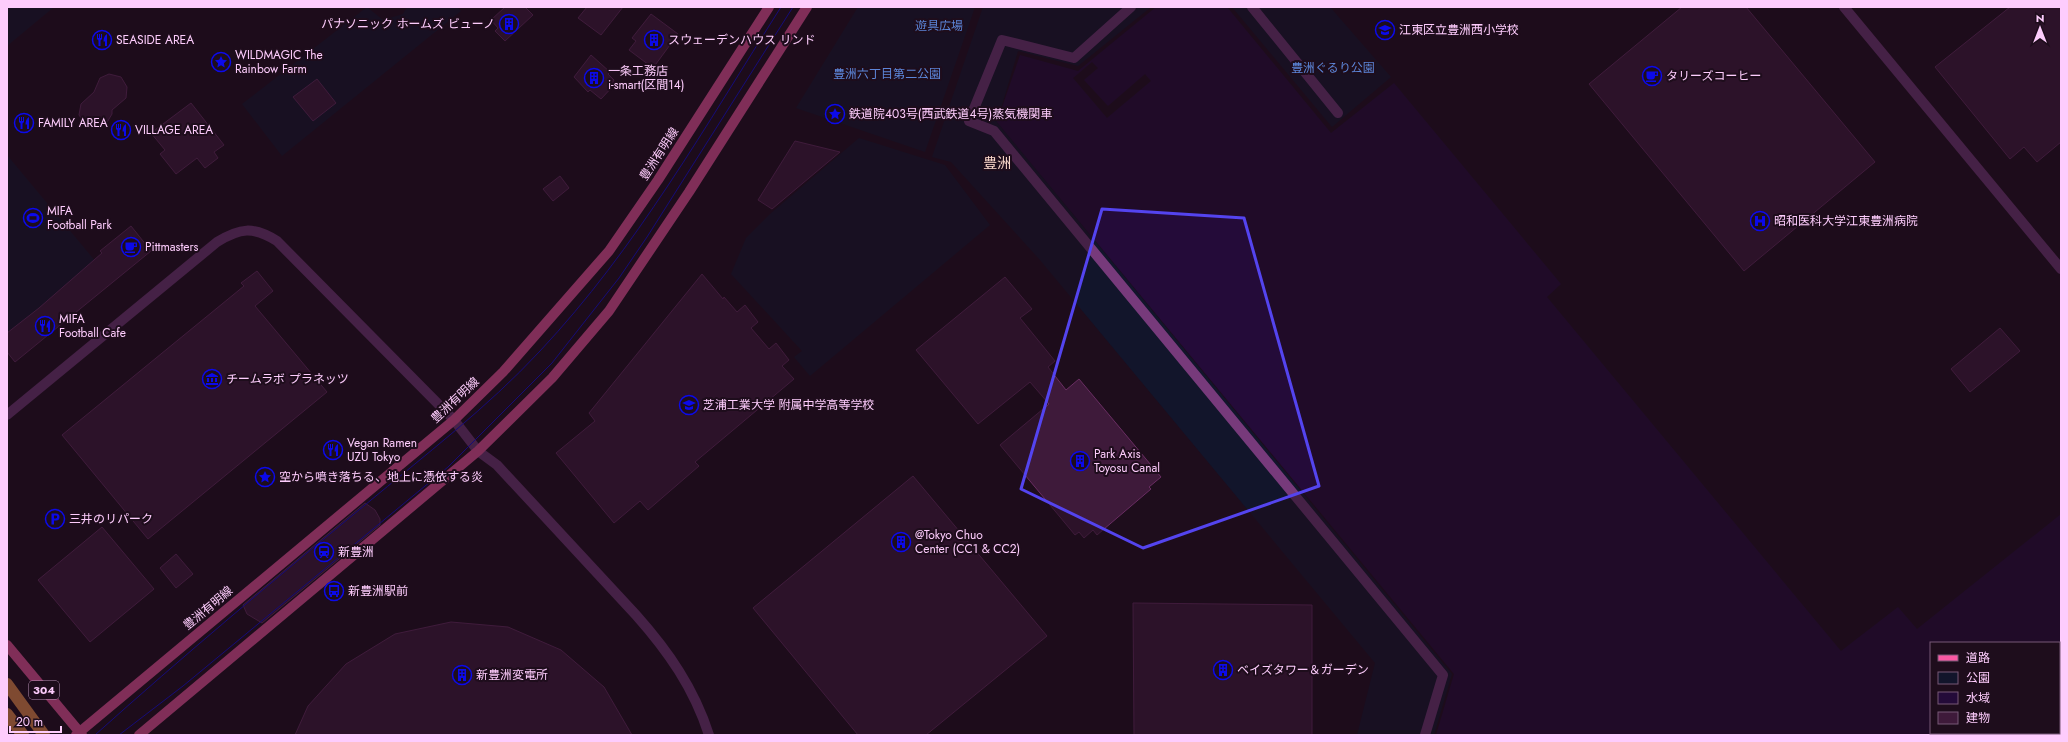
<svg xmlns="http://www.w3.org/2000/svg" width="2068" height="742" viewBox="0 0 2068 742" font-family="Jost,'Noto Sans JP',sans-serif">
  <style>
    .green { fill: #12152b }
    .water { fill: #240b39; fill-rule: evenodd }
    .pier { fill: #1e0d1c }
    .building { fill: #3e1a3a; stroke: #692d62 }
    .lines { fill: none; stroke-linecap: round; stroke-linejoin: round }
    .minor { stroke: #773a7b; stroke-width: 10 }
    .major { stroke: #f858a2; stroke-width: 10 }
    .highway { stroke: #f7964c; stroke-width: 12 }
    .tram { stroke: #0c0aea; stroke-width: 1 }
    .marked { fill: none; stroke: #5444ef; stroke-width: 3; stroke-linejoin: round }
    .labels { text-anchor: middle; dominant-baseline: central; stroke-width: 4; stroke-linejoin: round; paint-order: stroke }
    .shield { fill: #1e0d1c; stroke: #ba93b9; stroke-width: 1 }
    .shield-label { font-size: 11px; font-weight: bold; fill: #fdccfc }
    .poi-label { font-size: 12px; fill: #fdccfc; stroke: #1e0d1c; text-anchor: start }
    .park-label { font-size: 12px; fill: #5c86d9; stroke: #1e0d1c }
    .street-label { font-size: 12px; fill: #fdccfc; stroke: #1e0d1c }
    .quarter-label { font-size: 14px; fill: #fddbce; stroke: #1e0d1c }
  </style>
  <rect width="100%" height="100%" fill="#1e0d1c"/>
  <g class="green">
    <polygon points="7,7 54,7 7,46"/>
    <polygon points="367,7 383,20 403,14 407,7 457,7 461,11 282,156 242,104"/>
    <polygon points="858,7 975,7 925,152 796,108"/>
    <polygon points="983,7 1151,7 1078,66 1018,51 997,122 1452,674 1434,735 1357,735 1375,663 1040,260 951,162 932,157"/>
    <polygon points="1232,7 1330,7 1391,77 1332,127"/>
    <polygon points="859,138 945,165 990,225 810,376 794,357 802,351 731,274 746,238 770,214"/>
    <polygon points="7,155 111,280 7,344"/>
  </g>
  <path class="water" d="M1156,7H1227L1331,133L1394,83L1561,284L1547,297L1841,651L1898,607L1917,629L2061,514V735H1436L1454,674L997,122L1020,55L1078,71ZM1931,643H2059V733H1931Z"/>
  <polygon class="pier" points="1092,62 1098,68 1084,80 1108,106 1145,74 1151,81 1107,118 1073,78"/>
  <g class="building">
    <polygon points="505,7 525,7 533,15 505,41 495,31 498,28 491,20"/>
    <polygon points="587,7 623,7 601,35 578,18"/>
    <polygon points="1682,7 1746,7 1875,162 1744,271 1589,84"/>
    <polygon points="2010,7 2061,7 2061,142 2037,162 2024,147 2010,159 1935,67"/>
    <polygon points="651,14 678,34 653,68 629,50 636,41 632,38"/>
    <polygon points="591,55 610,72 608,74 614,80 613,82 615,84 601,99 590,90 588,92 574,77"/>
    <polygon points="109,74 121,77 127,87 126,98 112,110 112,114 106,124 96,128 86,125 79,115 81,104 94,92 100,78"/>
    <polygon points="317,79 336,103 313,121 293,97"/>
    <polygon points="191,103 224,145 214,152 218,158 205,168 197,158 176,174 160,154 165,150 151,133"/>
    <polygon points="795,141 840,152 772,209 758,200"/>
    <polygon points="560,176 569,188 553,201 543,189"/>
    <polygon points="131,226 151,251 15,362 7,352 7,333 39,308 102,253 100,251"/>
    <polygon points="257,271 273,291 255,306 327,392 148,539 62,435 244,286 241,283"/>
    <polygon points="702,274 723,299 724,297 737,312 745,305 758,322 751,328 769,349 776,343 789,360 782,366 794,379 695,462 699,466 648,510 640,501 614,523 556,453 595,421 589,413"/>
    <polygon points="1005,277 1032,309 1020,318 1055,361 1048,367 1066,390 1079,379 1161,477 1149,487 1151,489 1097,535 1093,530 1084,538 1079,532 1075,535 1000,445 1049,404 1030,382 978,424 916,350"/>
    <polygon points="2000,328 2020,351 1970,392 1951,369"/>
    <polygon points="913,476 1047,636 926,735 858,735 753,608"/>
    <polygon points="365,503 375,510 380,519 380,525 262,623 247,614 243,605"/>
    <polygon points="102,527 154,589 90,642 38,580"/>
    <polygon points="176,554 193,574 176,588 160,568"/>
    <polygon points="1133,603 1312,605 1312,735 1134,735"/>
    <polygon points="451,622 508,627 561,650 604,687 632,735 295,735 308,706 346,664 395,634"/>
  </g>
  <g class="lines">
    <g class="minor">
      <polyline points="1131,7 1074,58 1002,40 969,121 994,131 1443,675 1425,735"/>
      <polyline points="1252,7 1338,113"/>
      <polyline points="1844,7 2061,269"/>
      <path d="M7,415L217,242C240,228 253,226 277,241L454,420L478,451L497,465L636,615C668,651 694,688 709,735"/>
    </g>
    <g class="major">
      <polyline points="7,645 82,735"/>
      <polyline points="76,735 454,420 503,372 609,251 658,180 769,7"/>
      <polyline points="139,735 478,451 552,378 609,311 689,192 807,7"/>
    </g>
    <g class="highway">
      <polyline points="7,684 44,735"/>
      <polyline points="7,714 23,735"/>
    </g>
    <g class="tram">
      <path d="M95,735C183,656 274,580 365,505C425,455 487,408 540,351C636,249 706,125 781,7"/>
      <polyline points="119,735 183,686 448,467 552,363 619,278 647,237 793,7"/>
    </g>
  </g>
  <path d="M0 0H2068V742H0ZM1102,209L1244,218L1319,486L1143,548L1021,489Z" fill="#1e0d1c" fill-opacity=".55" fill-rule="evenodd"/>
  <path class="marked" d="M1102,209L1244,218L1319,486L1143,548L1021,489Z"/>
  <defs>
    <g id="building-ring" transform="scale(1)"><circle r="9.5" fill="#1e0d1c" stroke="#0c0aea" stroke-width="1.5"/><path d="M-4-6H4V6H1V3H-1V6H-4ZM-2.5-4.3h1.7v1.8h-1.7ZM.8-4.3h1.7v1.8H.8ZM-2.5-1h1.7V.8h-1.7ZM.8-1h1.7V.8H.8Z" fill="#0c0aea"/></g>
    <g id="school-ring" transform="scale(1)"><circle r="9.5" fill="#1e0d1c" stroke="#0c0aea" stroke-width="1.5"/><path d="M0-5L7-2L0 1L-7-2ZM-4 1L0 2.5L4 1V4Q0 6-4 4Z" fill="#0c0aea"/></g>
    <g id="restaurant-ring" transform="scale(1)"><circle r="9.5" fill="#1e0d1c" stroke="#0c0aea" stroke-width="1.5"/><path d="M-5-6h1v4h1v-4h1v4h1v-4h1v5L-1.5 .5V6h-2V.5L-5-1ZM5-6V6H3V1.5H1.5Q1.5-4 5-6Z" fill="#0c0aea"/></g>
    <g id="sight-ring" transform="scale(1)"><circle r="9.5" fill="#1e0d1c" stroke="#0c0aea" stroke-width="1.5"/><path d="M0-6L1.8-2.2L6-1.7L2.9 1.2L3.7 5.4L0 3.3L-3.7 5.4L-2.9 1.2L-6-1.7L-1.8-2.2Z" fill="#0c0aea"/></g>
    <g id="cafe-ring" transform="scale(1)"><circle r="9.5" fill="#1e0d1c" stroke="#0c0aea" stroke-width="1.5"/><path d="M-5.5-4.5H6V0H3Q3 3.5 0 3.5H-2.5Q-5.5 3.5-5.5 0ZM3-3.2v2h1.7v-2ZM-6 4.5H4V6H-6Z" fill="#0c0aea"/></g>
    <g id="stadium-ring" transform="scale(1)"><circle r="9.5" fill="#1e0d1c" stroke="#0c0aea" stroke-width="1.5"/><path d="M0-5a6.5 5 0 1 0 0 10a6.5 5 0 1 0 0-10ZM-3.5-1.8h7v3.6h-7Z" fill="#0c0aea"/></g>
    <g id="hospital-ring" transform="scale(1)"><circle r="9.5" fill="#1e0d1c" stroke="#0c0aea" stroke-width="1.5"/><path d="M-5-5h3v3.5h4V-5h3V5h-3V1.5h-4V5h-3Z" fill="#0c0aea"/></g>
    <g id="museum-ring" transform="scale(1)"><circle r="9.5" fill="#1e0d1c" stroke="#0c0aea" stroke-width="1.5"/><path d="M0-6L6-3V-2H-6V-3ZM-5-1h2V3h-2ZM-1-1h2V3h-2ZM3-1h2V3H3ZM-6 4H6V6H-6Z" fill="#0c0aea"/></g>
    <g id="parking-ring" transform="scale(1)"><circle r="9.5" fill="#1e0d1c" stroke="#0c0aea" stroke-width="1.5"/><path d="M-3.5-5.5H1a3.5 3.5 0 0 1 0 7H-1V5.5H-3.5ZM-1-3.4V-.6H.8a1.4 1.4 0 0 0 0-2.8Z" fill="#0c0aea"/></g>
    <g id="station-ring" transform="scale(1)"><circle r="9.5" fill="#1e0d1c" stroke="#0c0aea" stroke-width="1.5"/><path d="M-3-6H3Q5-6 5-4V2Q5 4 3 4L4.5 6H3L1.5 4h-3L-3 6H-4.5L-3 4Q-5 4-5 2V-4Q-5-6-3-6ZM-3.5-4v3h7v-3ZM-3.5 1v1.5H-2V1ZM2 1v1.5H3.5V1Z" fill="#0c0aea"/></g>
    <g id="bus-ring" transform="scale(1)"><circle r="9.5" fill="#1e0d1c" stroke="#0c0aea" stroke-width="1.5"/><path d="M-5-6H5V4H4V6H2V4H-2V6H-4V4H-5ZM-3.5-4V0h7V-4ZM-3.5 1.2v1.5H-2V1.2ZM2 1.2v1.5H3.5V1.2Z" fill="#0c0aea"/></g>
  </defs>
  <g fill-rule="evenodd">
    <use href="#building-ring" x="509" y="24"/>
    <use href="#school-ring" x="1385" y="30"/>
    <use href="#restaurant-ring" x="102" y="40"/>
    <use href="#building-ring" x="654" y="40"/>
    <use href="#sight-ring" x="221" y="62"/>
    <use href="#cafe-ring" x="1652" y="76"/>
    <use href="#building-ring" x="594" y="78"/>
    <use href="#sight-ring" x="835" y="114"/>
    <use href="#restaurant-ring" x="24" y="123"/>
    <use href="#restaurant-ring" x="121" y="130"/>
    <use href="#stadium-ring" x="33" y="218"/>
    <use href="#hospital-ring" x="1760" y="221"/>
    <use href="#cafe-ring" x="131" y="247"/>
    <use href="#restaurant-ring" x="45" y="326"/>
    <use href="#museum-ring" x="212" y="379"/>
    <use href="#school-ring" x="689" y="405"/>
    <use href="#restaurant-ring" x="333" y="450"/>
    <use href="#building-ring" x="1080" y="461"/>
    <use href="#sight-ring" x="265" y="477"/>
    <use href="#parking-ring" x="55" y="519"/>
    <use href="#building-ring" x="901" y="542"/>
    <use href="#station-ring" x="324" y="552"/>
    <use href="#bus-ring" x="334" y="591"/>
    <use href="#building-ring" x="1223" y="670"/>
    <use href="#building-ring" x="462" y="675"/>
  </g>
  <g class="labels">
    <rect class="shield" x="29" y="681" width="30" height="18" rx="3"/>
    <g class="shield-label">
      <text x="44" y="690">304</text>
    </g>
    <g class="poi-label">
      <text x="495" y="24" text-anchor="end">パナソニック ホームズ ビューノ</text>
      <text x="1399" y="30">江東区立豊洲西小学校</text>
      <text x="116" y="40">SEASIDE AREA</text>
      <text x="668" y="40">スウェーデンハウス リンド</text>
      <text x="235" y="55">WILDMAGIC The<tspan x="235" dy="14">Rainbow Farm</tspan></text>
      <text x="608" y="71">一条工務店<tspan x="608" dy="14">i-smart(区間14)</tspan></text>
      <text x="1666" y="76">タリーズコーヒー</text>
      <text x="849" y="114">鉄道院403号(西武鉄道4号)蒸気機関車</text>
      <text x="38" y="123">FAMILY AREA</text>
      <text x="135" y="130">VILLAGE AREA</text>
      <text x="47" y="211">MIFA<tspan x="47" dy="14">Football Park</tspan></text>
      <text x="1774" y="221">昭和医科大学江東豊洲病院</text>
      <text x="145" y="247">Pittmasters</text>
      <text x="59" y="319">MIFA<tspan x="59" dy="14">Football Cafe</tspan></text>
      <text x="226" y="379">チームラボ プラネッツ</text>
      <text x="703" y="405">芝浦工業大学 附属中学高等学校</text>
      <text x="347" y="443">Vegan Ramen<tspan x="347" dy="14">UZU Tokyo</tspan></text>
      <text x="1094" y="454">Park Axis<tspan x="1094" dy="14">Toyosu Canal</tspan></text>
      <text x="279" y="477">空から噴き落ちる、地上に憑依する炎</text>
      <text x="69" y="519">三井のリパーク</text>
      <text x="915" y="535">@Tokyo Chuo<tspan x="915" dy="14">Center (CC1 &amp; CC2)</tspan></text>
      <text x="338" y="552">新豊洲</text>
      <text x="348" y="591">新豊洲駅前</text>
      <text x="1237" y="670">ベイズタワー＆ガーデン</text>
      <text x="476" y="675">新豊洲変電所</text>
    </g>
    <g class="park-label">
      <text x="939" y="26">遊具広場</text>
      <text x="1333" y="68">豊洲ぐるり公園</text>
      <text x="887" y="74">豊洲六丁目第二公園</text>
    </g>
    <g class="street-label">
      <text transform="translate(659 154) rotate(-57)">豊洲有明線</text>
      <text transform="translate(455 400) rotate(-43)">豊洲有明線</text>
      <text transform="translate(208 608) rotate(-40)">豊洲有明線</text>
    </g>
    <g class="quarter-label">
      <text x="997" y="163">豊洲</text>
    </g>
  </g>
  <rect width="2068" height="742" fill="none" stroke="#fdccfc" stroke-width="16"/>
  <rect x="1930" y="642" width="130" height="92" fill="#1e0d1c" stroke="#775976"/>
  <rect x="1938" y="655" width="20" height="6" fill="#f858a2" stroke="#775976"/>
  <text x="1966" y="662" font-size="12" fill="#fdccfc">道路</text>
  <rect x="1938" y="672" width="20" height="12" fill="#12152b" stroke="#775976"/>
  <text x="1966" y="682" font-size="12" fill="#fdccfc">公園</text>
  <rect x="1938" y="692" width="20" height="12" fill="#240b39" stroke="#775976"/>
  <text x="1966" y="702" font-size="12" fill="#fdccfc">水域</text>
  <rect x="1938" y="712" width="20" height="12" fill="#3e1a3a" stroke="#775976"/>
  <text x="1966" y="722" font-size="12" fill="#fdccfc">建物</text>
  <g transform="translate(2040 28)" stroke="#1e0d1c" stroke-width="3" paint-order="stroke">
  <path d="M0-3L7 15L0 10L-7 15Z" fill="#fdccfc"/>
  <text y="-6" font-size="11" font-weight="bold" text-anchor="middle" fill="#fdccfc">N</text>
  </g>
  <path d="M10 726v6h51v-6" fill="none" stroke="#fdccfc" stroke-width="2"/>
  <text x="16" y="726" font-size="12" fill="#fdccfc" stroke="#1e0d1c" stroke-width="3" paint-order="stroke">20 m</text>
</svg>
